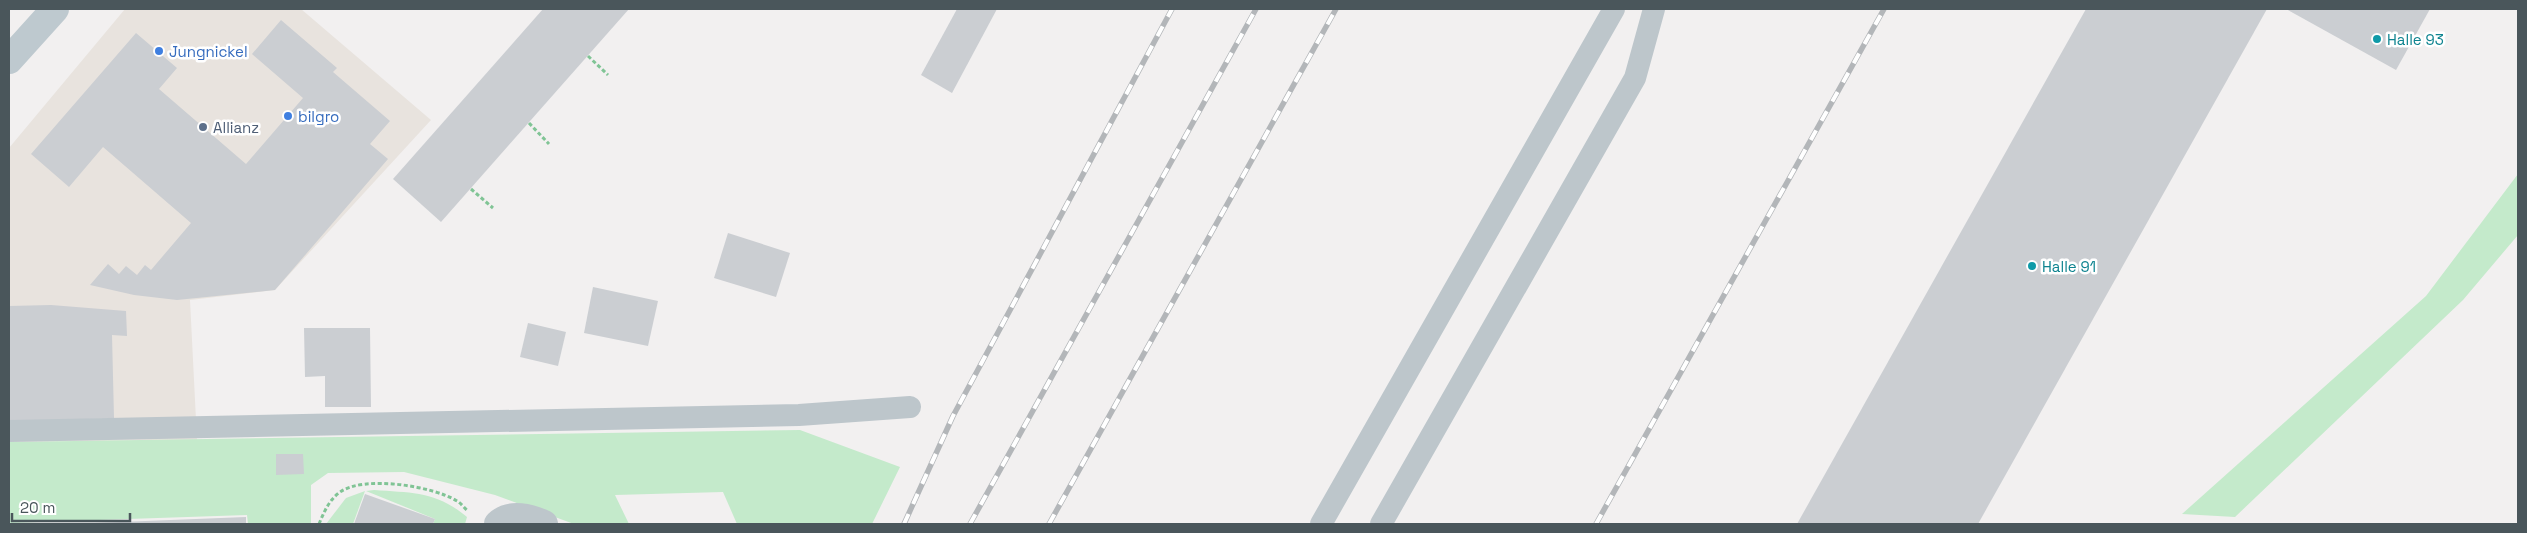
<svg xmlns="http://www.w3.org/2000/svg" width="2527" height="533" viewBox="0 0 2527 533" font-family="'Space Grotesk',sans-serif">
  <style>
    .commercial { fill: #e8e3de }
    .green { fill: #c4eacb }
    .building { fill: #cbced2 }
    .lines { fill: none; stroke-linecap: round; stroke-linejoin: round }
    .path { stroke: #80c495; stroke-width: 3; stroke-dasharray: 4 2.5; stroke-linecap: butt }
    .service { stroke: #bdc6cb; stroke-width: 22 }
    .minor { stroke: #bdc6cb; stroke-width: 28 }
    .secondary { stroke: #bec9cf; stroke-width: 28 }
    .rail-casing { stroke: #b3b6b9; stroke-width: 5.5 }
    .rail { stroke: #fff; stroke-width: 4; stroke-dasharray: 11; stroke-linecap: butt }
    .culture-dot { fill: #0f9aa8; stroke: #fff; stroke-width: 2 }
    .shop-dot { fill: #3f7fe0; stroke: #fff; stroke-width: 2 }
    .service-dot { fill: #5c6f8a; stroke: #fff; stroke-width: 2 }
    .labels { text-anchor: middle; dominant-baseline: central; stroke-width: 5; stroke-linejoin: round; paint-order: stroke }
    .culture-label { font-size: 15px; fill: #0d838f; stroke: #fff; text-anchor: start }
    .shop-label { font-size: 15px; fill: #366cbe; stroke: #fff; text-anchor: start }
    .service-label { font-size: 15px; fill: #4e5e75; stroke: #fff; text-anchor: start }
  </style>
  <rect width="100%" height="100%" fill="#f2f0f0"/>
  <polygon class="commercial" points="125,9 301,9 431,120 275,290 190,300 197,440 9,442 9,148"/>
  <g class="green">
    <polygon points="2518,174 2518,235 2463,300 2235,517 2182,514 2426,296"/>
    <polygon points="800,430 900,467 872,524 737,524 723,492 615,495 629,524 574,524 495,495 404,472 328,473 311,485 311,524 248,524 247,515 9,523 9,442"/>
    <path d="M374,490C413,493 436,491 467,517L465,524H433L435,519L366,491Z"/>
    <polygon points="365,491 353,524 326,524 346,498"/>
  </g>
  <g class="building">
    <polygon points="543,9 629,9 441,222 393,179"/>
    <polygon points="957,9 997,9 952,93 921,75"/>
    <polygon points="2086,9 2267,9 1978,524 1797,524"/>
    <polygon points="2286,9 2430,9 2396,70"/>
    <polygon points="281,20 337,68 333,72 390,121 370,144 388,159 275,290 177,300 134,295 90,285 108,264 119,274 126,266 137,275 145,265 151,270 191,223 103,147 69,187 31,154 136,33 177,68 159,89 246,164 303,98 252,54"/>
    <polygon points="728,233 790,253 776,297 714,278"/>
    <polygon points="593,287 658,301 648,346 584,333"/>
    <polygon points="51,305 126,311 127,336 112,335 114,418 9,422 9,306"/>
    <polygon points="528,323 566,332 558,366 520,357"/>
    <polygon points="304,328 370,328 371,407 325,407 325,376 305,377"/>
    <polygon points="276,454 303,454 304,474 276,475"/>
    <polygon points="365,494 435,519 433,524 354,524"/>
    <polygon points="246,517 246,524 95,524 95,523"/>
  </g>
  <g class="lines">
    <g class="path">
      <polyline points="588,56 608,75"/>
      <polyline points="529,123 549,144"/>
      <polyline points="471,189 493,208"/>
      <path d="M319,524C324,512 329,500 340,492C364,475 433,486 457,501C461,503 464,508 468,511"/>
    </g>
    <g class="service">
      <polyline points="9,431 799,415 910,407"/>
      <polyline points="1321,524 1614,9"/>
      <polyline points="1381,524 1635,78 1654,9"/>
    </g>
    <path class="minor" d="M498,524C510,512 531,518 544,524"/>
    <polyline class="secondary" points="9,60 55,9"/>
    <g class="rail-casing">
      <g id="rail">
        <polyline points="904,524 953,416 1172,9"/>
        <polyline points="970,524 1256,9"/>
        <polyline points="1049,524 1336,9"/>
        <polyline points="1596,524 1884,9"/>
      </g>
    </g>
    <use href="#rail" class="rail"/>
  </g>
  <g class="culture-dot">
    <circle cx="2377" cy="39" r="5"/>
    <circle cx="2032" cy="266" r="5"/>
  </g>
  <g class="shop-dot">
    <circle cx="159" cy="51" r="5"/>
    <circle cx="288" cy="116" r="5"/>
  </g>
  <circle class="service-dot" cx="203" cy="127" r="5"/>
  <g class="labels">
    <g class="culture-label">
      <text x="2387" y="39">Halle 93</text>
      <text x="2042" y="266">Halle 91</text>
    </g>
    <g class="shop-label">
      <text x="169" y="51">Jungnickel</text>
      <text x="298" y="116">bilgro</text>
    </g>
    <g class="service-label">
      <text x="213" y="127">Allianz</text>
    </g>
  </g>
  <rect width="2527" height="533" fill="none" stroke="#4a565b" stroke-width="20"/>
  <path d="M12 513v8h118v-8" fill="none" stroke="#4a565b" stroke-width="2.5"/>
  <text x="20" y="513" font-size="15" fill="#4a565b" stroke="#ffffff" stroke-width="4" paint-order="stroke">20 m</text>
</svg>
